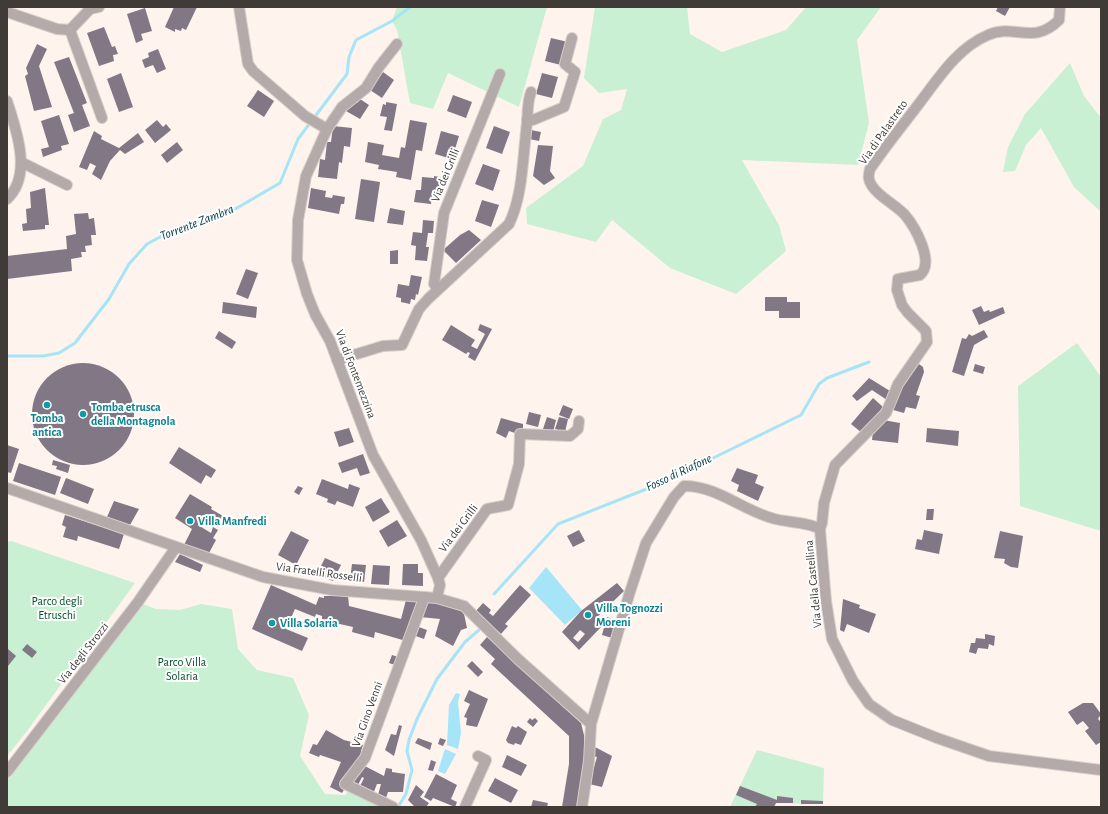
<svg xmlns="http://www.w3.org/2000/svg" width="1108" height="814" viewBox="0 0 1108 814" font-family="'Alegreya Sans',sans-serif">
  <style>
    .green { fill: #caf0d3 }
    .water { fill: #a6e4f8 }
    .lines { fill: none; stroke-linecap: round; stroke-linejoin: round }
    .stream { stroke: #a6e4f8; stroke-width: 3 }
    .building { fill: #827885; fill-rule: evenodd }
    .minor-casing { stroke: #d8cec9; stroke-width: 12 }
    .minor { stroke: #b3aaa9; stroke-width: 10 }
    .culture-dot { fill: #0f9aa8; stroke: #fff; stroke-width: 1.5 }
    .labels { text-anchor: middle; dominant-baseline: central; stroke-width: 4; stroke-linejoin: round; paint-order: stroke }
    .street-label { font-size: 12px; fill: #413b37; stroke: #fff }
    .culture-label { font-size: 12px; font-weight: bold; fill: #0d838f; stroke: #fff; text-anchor: start }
    .park-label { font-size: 12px; fill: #035127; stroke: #fff }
    .water-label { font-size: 13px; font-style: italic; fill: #09414f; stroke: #fff }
  </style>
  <rect width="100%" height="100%" fill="#fef3ed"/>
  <g class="green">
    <polygon points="397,7 547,7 519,107 448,73 433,109 410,103 397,30 392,21"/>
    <polygon points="595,7 687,7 690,34 722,52 786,30 806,7 881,7 857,40 869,123 858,165 742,160 779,225 786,251 736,294 670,268 612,220 596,242 527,224 526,208 583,166 603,119 621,110 627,89 599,93 584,78"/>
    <polygon points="1070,63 1084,96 1101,118 1101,212 1074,187 1041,128 1026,145 1015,171 1003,172 1008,147 1025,114"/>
    <polygon points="1077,343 1101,377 1101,531 1020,506 1018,386"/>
    <polygon points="11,541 135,583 27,731 7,756 7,542"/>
    <polygon points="138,602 156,609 180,610 201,604 232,609 238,649 257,670 293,678 309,715 300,756 325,794 345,795 350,789 389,807 7,807 7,772"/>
    <polygon points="757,750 824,768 823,804 776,803 774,807 730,807"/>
  </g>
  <g class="water">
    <polygon points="546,567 582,610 565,625 529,588"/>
    <polygon points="456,693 460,694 458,702 461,733 458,749 447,745 449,705"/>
    <polygon points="445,749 456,754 445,774 438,771"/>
  </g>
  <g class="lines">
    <g class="stream">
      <polyline points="7,356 43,356 59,353 75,343 109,299 129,264 147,244 175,229 230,212 280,183 298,139 347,74 349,57 356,40 392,21 410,7"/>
      <polyline points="494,594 558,524 649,488 666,481 679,472 701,464 801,415 819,384 827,378 869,362"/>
      <polyline points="398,807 406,794 412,770 407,751 409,740 417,719 437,679 465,642 479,630"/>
    </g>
  </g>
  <g class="building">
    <polygon points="174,7 197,7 186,30 182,28 181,31 175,29 175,32 165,27"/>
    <polygon points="998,7 1010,7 1005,16 996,11"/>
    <polygon points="145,8 152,31 141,34 143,40 136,43 127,14"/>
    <polygon points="104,27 112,47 115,46 118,54 113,55 114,61 99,66 87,33"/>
    <polygon points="551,38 568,42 561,65 545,61"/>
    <polygon points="37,44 47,49 39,66 52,107 34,111 25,76 28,74 26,68"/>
    <polygon points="158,49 166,69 157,73 153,65 145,68 142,60 149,57 148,53"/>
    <polygon points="69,57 87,103 82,105 90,126 74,132 68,115 74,113 54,62"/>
    <polygon points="383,72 394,80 382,98 370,90"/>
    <polygon points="121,73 133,107 119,112 107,79"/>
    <polygon points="542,73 558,77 552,98 536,94"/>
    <polygon points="258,90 274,101 264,117 247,106"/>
    <polygon points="453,95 472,102 466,118 447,111"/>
    <polygon points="360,99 369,105 360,119 346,111 353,100 357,103"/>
    <polygon points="386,102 397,104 392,131 384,130 387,117 380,116 383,104 386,105"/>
    <polygon points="59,115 69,144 61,146 62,150 43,157 41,149 49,147 41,121"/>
    <polygon points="157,120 163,127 166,124 171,130 155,143 145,130"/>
    <polygon points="410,120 427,123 422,151 416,150 411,180 396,177 397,172 378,169 379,165 365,162 368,142 384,145 382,155 399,158 401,147 405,148"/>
    <polygon points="333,126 352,128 350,147 344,146 342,163 339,162 337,179 318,177 320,159 325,160 327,142 331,142"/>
    <polygon points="494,126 510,132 502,154 486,148"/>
    <polygon points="531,130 541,132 539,141 529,139"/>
    <polygon points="94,131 102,136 101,139 119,148 138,133 144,142 125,154 120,150 110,161 101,180 92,174 96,166 90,163 87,170 79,167"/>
    <polygon points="441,131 459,136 452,159 435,154"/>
    <polygon points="177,142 183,150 167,163 161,155"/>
    <polygon points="538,145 553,146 550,171 555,178 544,185 533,176"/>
    <polygon points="483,164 500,170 493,191 475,184"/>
    <polygon points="434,176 445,178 443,191 433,190 431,204 414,202 416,190 421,190 422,177 434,178"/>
    <polygon points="361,179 380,182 374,222 355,219"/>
    <polygon points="45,188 49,225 45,225 45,229 23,231 22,224 27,223 26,209 31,208 30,192"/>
    <polygon points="311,188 326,191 325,197 332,198 333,195 345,197 344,204 341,204 339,214 308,208"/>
    <polygon points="482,200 499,205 491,227 475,221"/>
    <polygon points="390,208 405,211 403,225 387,223"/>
    <polygon points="88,213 89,219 94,218 96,235 91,235 92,245 85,246 86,252 81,252 82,257 71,259 72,271 7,279 7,256 67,249 66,236 76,234 74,214"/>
    <polygon points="423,220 434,221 433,233 428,233 426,247 429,247 427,261 415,260 416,246 411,245 413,232 422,233"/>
    <polygon points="469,230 481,240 456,263 443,250 460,235"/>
    <polygon points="398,250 398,264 390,264 390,251"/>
    <polygon points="246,269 258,273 248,299 236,294"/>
    <polygon points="411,275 422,277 418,295 416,294 415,300 411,299 410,304 401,302 401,298 396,297 398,284 409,286"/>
    <polygon points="765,297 787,297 787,302 800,302 800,318 779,318 779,311 765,311"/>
    <polygon points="223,302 257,307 256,318 222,313"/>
    <polygon points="981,306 984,312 989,310 990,312 1003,307 1005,313 979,325 972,310"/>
    <polygon points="480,324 492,329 475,361 468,357 470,353 468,352 466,354 442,340 451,325 475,340 471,346 477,349 485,334 478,330"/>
    <polygon points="984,330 988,337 974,345 964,376 952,372 962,338 966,339 969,334 972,336"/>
    <polygon points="219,331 236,342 232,349 215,338"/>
    <circle cx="83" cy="414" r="51"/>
    <polygon points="919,364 923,367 924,372 916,395 920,396 916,409 906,407 904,413 893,410 898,391 910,369"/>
    <polygon points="975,364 985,367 983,374 973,371"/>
    <polygon points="869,378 890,391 887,400 872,390 857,401 852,396"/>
    <polygon points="873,398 883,407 862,433 851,424"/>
    <polygon points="563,405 573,409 569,419 559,415"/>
    <polygon points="529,412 541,415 538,427 526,424"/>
    <polygon points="547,417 556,420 553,432 543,429"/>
    <polygon points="559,417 568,419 565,432 555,429"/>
    <polygon points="501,418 523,424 523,430 518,434 509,431 506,438 496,433"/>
    <polygon points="883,420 900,423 898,443 872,440 873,431"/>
    <polygon points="349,428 354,442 339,447 334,432"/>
    <polygon points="927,428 959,431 958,446 926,442"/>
    <polygon points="7,445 19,449 11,473 7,472"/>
    <polygon points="179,447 216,470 211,478 206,475 201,484 169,463"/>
    <polygon points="363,454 370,473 360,476 357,468 342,473 338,463"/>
    <polygon points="53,460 70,465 68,473 56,469 57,466 52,465"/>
    <polygon points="19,463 61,477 55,495 13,481"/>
    <polygon points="737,468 758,475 755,483 764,487 758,501 737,491 739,485 731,481"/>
    <polygon points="66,478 94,489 88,504 60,493"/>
    <polygon points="322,479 348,489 349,484 360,488 353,507 337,501 335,505 327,502 328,499 316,494"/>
    <polygon points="298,486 303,488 299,495 294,492"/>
    <polygon points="190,494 212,507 211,509 223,516 217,525 203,517 198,525 211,533 213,527 218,530 213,538 216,540 209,553 184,545 192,529 175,518"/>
    <polygon points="381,498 390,512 373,522 365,507"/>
    <polygon points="114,501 139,509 130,525 107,517"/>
    <polygon points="927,509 934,509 933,520 926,520"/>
    <polygon points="65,515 124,534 119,549 78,536 77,541 63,537 66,527 62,525"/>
    <polygon points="397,520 407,536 388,547 379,531"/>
    <polygon points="579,530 585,541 573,547 567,536"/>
    <polygon points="924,530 943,534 939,554 915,549 917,539 922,540"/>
    <polygon points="291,531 309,540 296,565 278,555"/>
    <polygon points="1000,531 1023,536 1018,568 1011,567 1004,563 1005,559 994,558"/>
    <polygon points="180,554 203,565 200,572 175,562"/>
    <polygon points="325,558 341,565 333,581 317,574"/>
    <polygon points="352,564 366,565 364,582 350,580"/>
    <polygon points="403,564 418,564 418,573 423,573 423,586 402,585"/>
    <polygon points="373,565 390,566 389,585 371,584"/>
    <path d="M617,583L624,591L595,619L602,626L579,650L562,632L581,611ZM580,630L585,634L578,642L573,638Z"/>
    <polygon points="271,585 316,605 319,597 324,598 324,596 348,596 349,606 401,619 406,600 422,601 406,641 375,632 374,638 352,632 353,627 322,620 322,616 316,614 315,617 295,609 286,629 308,638 302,651 252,629"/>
    <polygon points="520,585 531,595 505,624 508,626 501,634 475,612 483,603 491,610 489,613 493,616"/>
    <polygon points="843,599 860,605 859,608 876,614 869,633 847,624 844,632 840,630"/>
    <polygon points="424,602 447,602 463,609 467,628 461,630 453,646 435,636 440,619 420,617"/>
    <polygon points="607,617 617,621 612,638 602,635"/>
    <polygon points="416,626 427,630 424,639 413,635"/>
    <polygon points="985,634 995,636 994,646 989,644 988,649 978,648 976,654 969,652 971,643 975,643 976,638 985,639"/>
    <polygon points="487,637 581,723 584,735 585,751 578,807 562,807 569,764 569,736 491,664 495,659 480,645"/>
    <polygon points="27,644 37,652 32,658 22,650"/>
    <polygon points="8,649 16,656 8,666 7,665"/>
    <polygon points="392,655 398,657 395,665 389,663"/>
    <polygon points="472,661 483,672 478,677 467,666"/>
    <polygon points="469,690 488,699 477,727 466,725 467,718 464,717 470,704 464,701"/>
    <polygon points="1083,703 1093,703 1101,714 1098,719 1101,722 1101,742 1096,745 1085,731 1089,728 1083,721 1077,725 1068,712"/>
    <polygon points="530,718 532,720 535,718 538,721 533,727 527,722"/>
    <polygon points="399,725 402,726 394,756 385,750 391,734 396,735"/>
    <polygon points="512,726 516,728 518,726 527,732 521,745 515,743 514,745 508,743 506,740"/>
    <polygon points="326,730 344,740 363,745 361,751 366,754 342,793 330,787 341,762 320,755 319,757 309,753 313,744 317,745"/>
    <polygon points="418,738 432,743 430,750 415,743"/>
    <polygon points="440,738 446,740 443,746 438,744"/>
    <polygon points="595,747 612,756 602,787 589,784 597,757 593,756"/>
    <polygon points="507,755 527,765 521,776 502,767"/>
    <polygon points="431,760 436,762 433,771 428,770"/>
    <polygon points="361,764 384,776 386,768 392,769 392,772 405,774 403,792 388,792 386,798 378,795 381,784 377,784 373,794 359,788 364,778 362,777 357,787 348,783"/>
    <polygon points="436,774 457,785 451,799 457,802 455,807 433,798 431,801 424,797"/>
    <polygon points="495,778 518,790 511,803 488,791"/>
    <polygon points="416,785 424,792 420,797 429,803 426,807 415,807 408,800"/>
    <polygon points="740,786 777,800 777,796 793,798 793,803 776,803 774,807 755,807 757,804 736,795"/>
    <polygon points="533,800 548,803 547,807 531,807"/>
    <polygon points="801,800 823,801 823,804 801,804"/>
  </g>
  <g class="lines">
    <g class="minor-casing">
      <g id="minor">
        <polyline points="239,7 248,64 253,71 305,116 327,129"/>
        <polyline points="7,12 57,29 70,30"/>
        <polyline points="70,30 102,118"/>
        <polyline points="70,30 90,9 99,7"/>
        <polyline points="397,44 379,67 366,88 342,107 327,129 306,176 298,220 297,260 307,294 315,314 330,341 373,455 421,540 438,578 440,585 437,598"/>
        <path d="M7,101C16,129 33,175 7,199"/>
        <polyline points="527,120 533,120 564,107 575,72 565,64 572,38"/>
        <polyline points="21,162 67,185"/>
        <polyline points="438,289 434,284 444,213 500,74"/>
        <path d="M337,360L383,346L402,345L419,309L428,299L509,224C523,196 523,154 527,123C528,112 527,103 531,92"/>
        <polyline points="7,488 263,577 332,590 437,598 464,606 518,659 591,724"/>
        <path d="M820,529L822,523L824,503L835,465L886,413L898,384L927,342L926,331L908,313L902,305L897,290L898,279L920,275C935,262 915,227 905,215C895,204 880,198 872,186C868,180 868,176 870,169C885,147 902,126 918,105C938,79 957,48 988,35C1015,23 1033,46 1059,20L1060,7"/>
        <polyline points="820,529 826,601 832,639 853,681 869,704 892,720 937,738 989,756 1101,770"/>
        <polyline points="438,578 487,509 508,505 519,464 520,434 570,436 578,429 579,421"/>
        <polyline points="7,772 138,602 176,547"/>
        <polyline points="393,807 345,784 365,758 424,598"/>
        <polyline points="465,807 486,760 478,756"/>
        <path d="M582,807L589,761L591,724L629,595L646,543L674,497L684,486C718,486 743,511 775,519C786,522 812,523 820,529"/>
      </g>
    </g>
    <use href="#minor" class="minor"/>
  </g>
  <g class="culture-dot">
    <circle cx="47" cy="405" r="4"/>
    <circle cx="83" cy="414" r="4"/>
    <circle cx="190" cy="521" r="4"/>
    <circle cx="588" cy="615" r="4"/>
    <circle cx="272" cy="623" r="4"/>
  </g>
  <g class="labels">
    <g class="street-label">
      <text transform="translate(883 132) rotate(-55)">Via di Palastreto</text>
      <text transform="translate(445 175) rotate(-68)">Via dei Grilli</text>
      <text transform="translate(356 374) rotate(69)">Via di Fontemezzina</text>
      <text transform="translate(458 528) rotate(-53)">Via dei Grilli</text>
      <text transform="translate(319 572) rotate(8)">Via Fratelli Rosselli</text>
      <text transform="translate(813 584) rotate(-96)">Via della Castellina</text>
      <text transform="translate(83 653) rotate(-52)">Via degli Strozzi</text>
      <text transform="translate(367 714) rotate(-70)">Via Gino Venni</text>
    </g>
    <g class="culture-label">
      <text x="91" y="407">Tomba etrusca<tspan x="91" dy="14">della Montagnola</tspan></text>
      <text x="47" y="418" text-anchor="middle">Tomba<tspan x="47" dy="14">antica</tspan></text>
      <text x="198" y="521">Villa Manfredi</text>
      <text x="596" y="608">Villa Tognozzi<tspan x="596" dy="14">Moreni</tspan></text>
      <text x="280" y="623">Villa Solaria</text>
    </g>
    <g class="park-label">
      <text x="57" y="601">Parco degli<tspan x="57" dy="14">Etruschi</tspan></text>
      <text x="182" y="662">Parco Villa<tspan x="182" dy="14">Solaria</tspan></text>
    </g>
    <g class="water-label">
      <text transform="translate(197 223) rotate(-21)">Torrente Zambra</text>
      <text transform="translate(679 473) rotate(-25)">Fosso di Riafone</text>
    </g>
  </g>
  <rect width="1108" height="814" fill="none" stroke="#413b37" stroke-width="16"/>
</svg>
